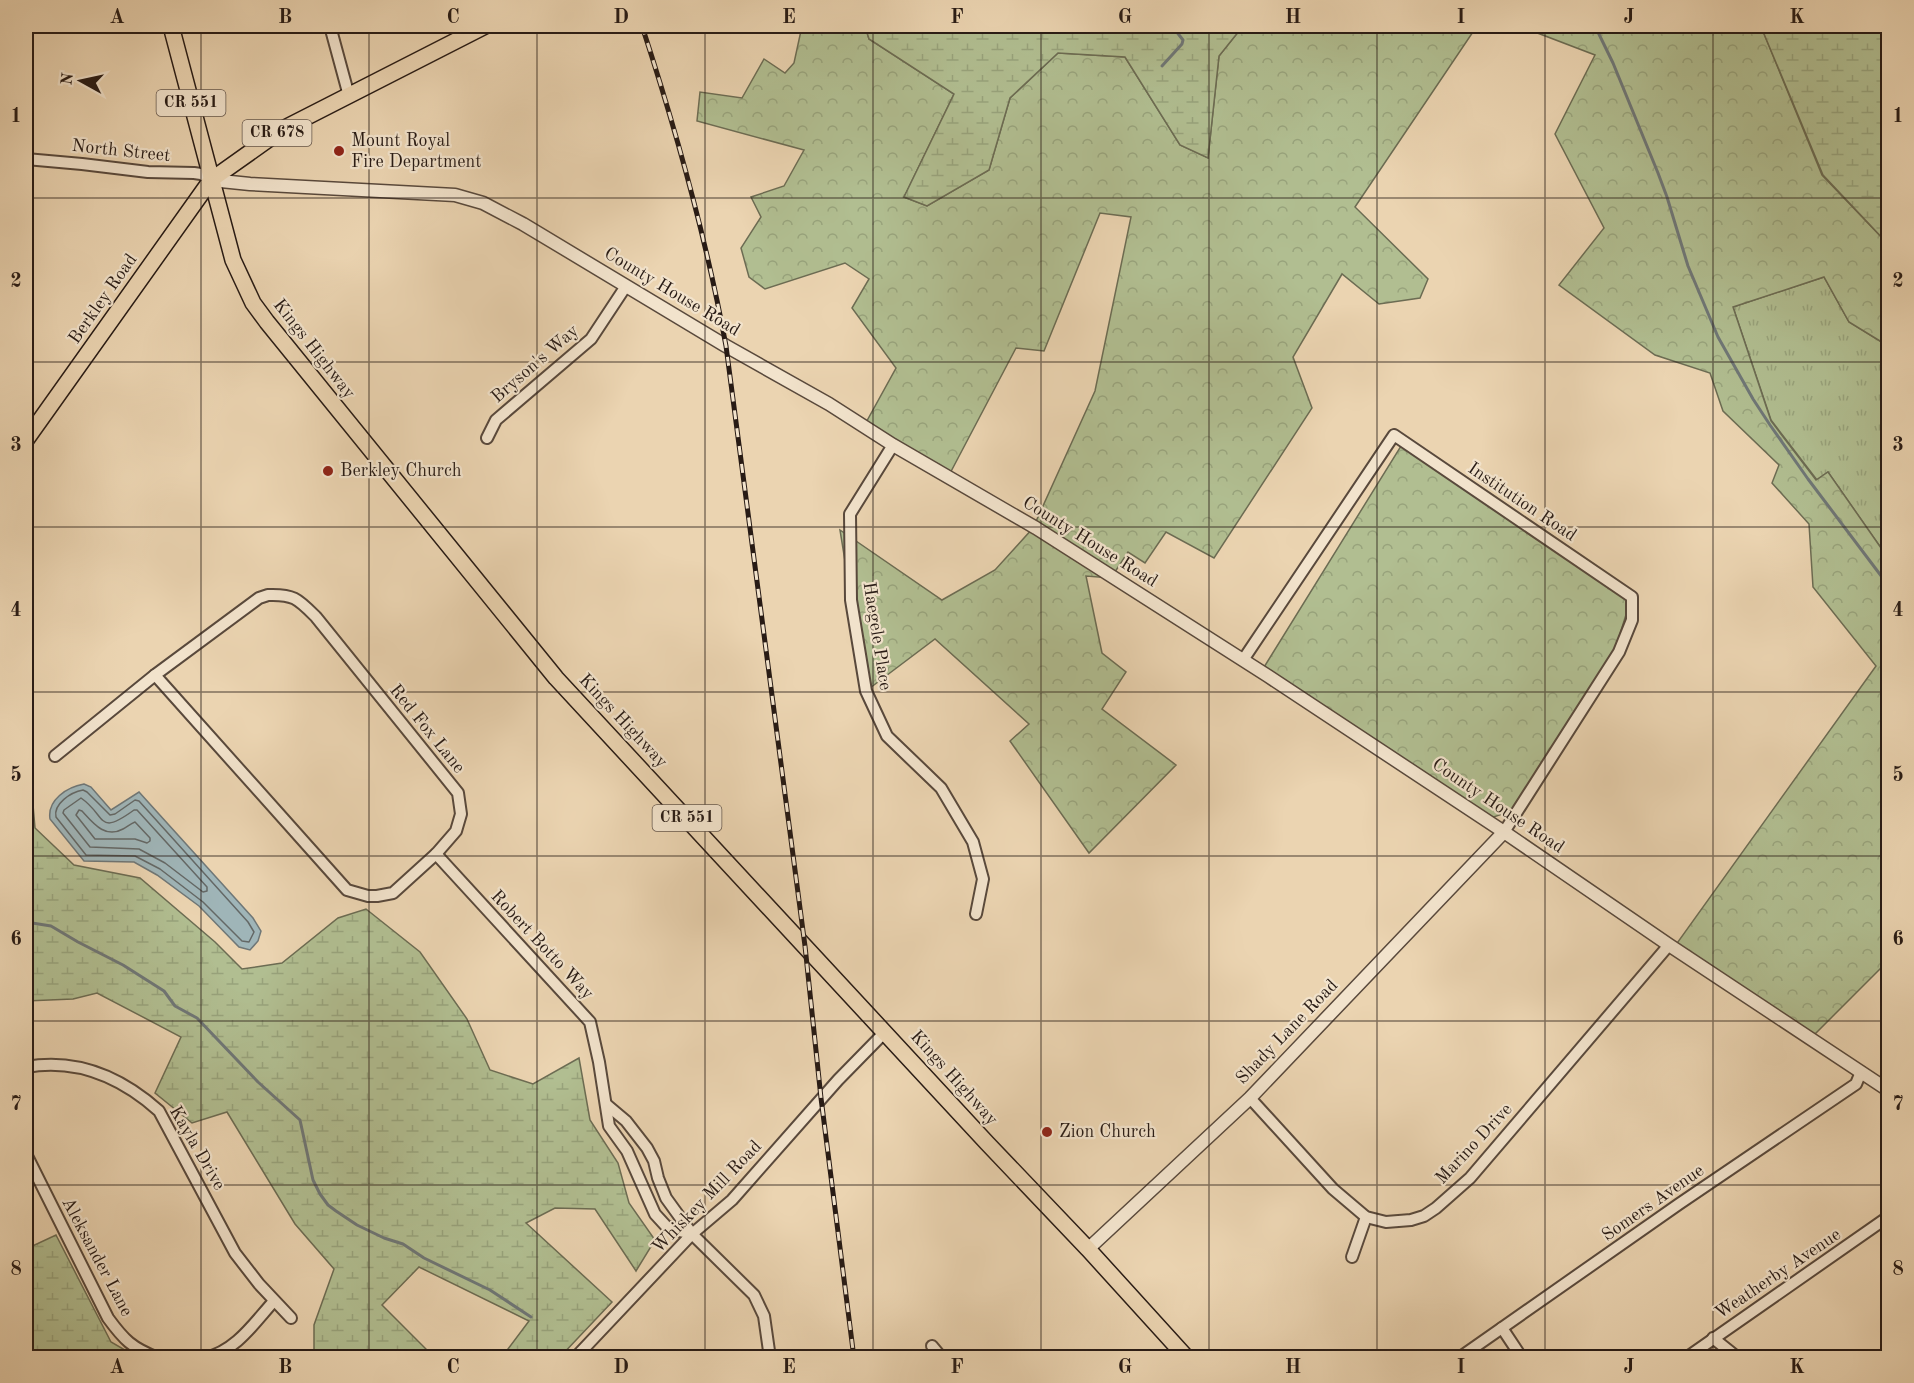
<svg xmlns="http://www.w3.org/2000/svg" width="1914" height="1383" viewBox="0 0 1914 1383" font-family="'Old Standard TT',serif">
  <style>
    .grass { fill: url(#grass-tufts); stroke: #6c6c53; stroke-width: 1.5 }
    .forest { fill: url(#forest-crowns); stroke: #6c6c53; stroke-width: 1.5 }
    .wetland { fill: url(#wetland-marsh); stroke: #6c6c53; stroke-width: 1.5 }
    .water { fill: #9fb5b8; stroke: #6f7777; stroke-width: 1.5 }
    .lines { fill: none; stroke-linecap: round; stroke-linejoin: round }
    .shore { stroke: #646866; stroke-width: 1.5 }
    .stream { stroke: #6f7777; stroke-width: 3 }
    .minor-casing { stroke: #59493c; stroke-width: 14 }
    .tertiary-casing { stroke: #59493c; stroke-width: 15 }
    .primary-casing { stroke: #281b15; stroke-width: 18 }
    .minor { stroke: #f2e3cc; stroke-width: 10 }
    .tertiary { stroke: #f2e3cc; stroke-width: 12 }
    .primary { stroke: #ebd4b1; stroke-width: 15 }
    .rail-casing { stroke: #281b15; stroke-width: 5 }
    .rail { stroke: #f2e3cc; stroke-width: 3; stroke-dasharray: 9; stroke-linecap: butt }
    .grid { fill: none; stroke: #281b15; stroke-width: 1.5; stroke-opacity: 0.55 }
    .poi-dot { fill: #8f2418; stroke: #f2e3cc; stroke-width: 2 }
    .labels { text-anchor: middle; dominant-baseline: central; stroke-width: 4.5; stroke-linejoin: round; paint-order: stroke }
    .shield { fill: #f2e3cc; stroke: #65574c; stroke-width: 1.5 }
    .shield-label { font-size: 16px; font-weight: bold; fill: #281b15 }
    .poi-label { font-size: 18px; fill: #281b15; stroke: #f2e3cc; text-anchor: start }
    .street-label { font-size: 18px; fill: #281b15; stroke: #f2e3cc }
    .neatline { fill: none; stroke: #281b15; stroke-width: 2 }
    .grid-label { font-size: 20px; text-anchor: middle; font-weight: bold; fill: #281b15 }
  </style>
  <defs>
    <pattern id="grass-tufts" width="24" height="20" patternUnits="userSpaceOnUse" patternTransform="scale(1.5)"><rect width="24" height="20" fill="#b1be91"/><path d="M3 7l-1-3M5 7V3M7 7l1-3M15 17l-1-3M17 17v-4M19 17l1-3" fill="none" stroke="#98a37c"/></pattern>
    <pattern id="forest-crowns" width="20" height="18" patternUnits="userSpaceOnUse" patternTransform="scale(1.5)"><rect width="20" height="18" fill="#b1be91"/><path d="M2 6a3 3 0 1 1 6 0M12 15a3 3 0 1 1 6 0" fill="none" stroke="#98a37c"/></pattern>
    <pattern id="wetland-marsh" width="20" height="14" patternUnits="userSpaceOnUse" patternTransform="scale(1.5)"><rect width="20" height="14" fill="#b1be91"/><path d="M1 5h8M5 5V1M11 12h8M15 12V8" fill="none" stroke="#98a37c"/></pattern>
  </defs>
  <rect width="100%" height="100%" fill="#ebd4b1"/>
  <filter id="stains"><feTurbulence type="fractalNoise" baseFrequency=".00333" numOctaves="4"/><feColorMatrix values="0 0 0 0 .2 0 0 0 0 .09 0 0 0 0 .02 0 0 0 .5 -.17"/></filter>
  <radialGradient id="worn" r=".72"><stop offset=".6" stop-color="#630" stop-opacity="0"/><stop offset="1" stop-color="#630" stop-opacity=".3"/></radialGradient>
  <polygon class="grass" points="1824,277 1849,322 1880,341 1888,343 1888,558 1828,472 1817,480 1771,420 1733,307"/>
  <g class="forest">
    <polygon points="802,26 865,26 869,39 954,94 904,197 927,206 989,170 1010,98 1058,53 1125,57 1180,145 1208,158 1219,56 1243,26 1477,26 1355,207 1428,279 1420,298 1379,304 1342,274 1293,357 1312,408 1214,558 1166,532 1145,563 1128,552 1111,578 1086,576 1102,653 1126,672 1102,709 1176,765 1089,853 1010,741 1029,724 935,639 866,691 840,530 942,600 995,570 1033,528 1095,391 1131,217 1100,213 1044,351 1016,348 947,479 863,428 896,368 852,308 869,279 845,263 765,289 749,277 741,248 761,217 751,197 784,186 804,150 697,121 700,92 742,98 764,59 785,73 794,63"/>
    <polygon points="1519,26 1756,26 1762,29 1822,175 1888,244 1888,343 1880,341 1849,322 1824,277 1733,307 1771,421 1816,480 1828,472 1888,558 1888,961 1811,1038 1675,946 1876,666 1813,587 1809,524 1772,483 1779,465 1723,411 1710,373 1655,355 1559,285 1604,228 1555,134 1595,55"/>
    <polygon points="1401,446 1630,602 1614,653 1510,816 1505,813 1488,819 1261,672"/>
  </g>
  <g class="wetland">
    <polygon points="865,26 1243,26 1219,56 1208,158 1180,145 1125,57 1058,53 1010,98 989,170 927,206 904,197 954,94 869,39"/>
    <polygon points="1756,26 1888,26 1888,244 1823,175 1762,29"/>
    <polygon points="26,780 31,782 35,828 74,865 140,878 215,942 242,969 282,963 338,918 366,909 420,952 467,1019 490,1070 533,1084 579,1058 590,1120 618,1163 629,1203 655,1240 636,1271 595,1209 555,1208 526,1223 612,1302 560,1357 502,1357 529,1321 419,1267 382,1305 431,1354 429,1357 312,1357 314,1356 314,1325 334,1269 295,1224 227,1112 192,1123 155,1093 181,1037 97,993 73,999 26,1001"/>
    <polygon points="56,1235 111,1342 137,1357 26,1357 26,1249"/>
  </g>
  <path class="water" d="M84,784L91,787L111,810L139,792L253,918L261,931L258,941L250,950L239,947L199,906L157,875L134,862L84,861L50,819C47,800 67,787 84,784Z"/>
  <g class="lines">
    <g class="shore">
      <path d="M83,790L87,792L110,815L115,814L135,800L139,801L248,922L254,932L249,942L242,941L203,902L160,869L135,856L86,855L56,817C53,804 71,792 83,790Z"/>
      <path d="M81,798C107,816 97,837 134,810H137L207,887V891L203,892L165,863L139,849L90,847L63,813L64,810Z"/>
      <path d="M79,810L82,811C93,823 105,839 123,829C127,827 130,824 135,822L150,838V841L147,843L135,839H95L76,815Z"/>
    </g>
    <g class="stream">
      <polyline points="1595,26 1613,63 1658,173 1667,197 1688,266 1718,337 1753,399 1770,425 1808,479 1888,585"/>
      <polyline points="1162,66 1182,44 1183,40 1172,26"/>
      <polyline points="26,922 51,926 78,942 123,965 164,991 175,1006 197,1018 258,1082 300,1120 313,1180 320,1194 328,1205 336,1211 357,1225 384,1238 403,1244 424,1258 490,1290 531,1317"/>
    </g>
    <g class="minor-casing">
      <g id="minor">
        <polyline points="330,26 349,96"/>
        <polyline points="26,159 82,164 148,172 194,173 201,174 211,180"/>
        <polyline points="487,438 496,420 591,339 626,286"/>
        <polyline points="893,445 850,514 851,600 866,691 887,736 941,788 973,842 983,879 976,914"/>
        <path d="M268,595C294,594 298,599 316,617L458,793L461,814L456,831L436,854L393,893L377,896H368L347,890L155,675L259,598Z"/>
        <polyline points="1243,660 1394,435 1632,597 1632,620 1619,652 1504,832"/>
        <polyline points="55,756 155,675"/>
        <polyline points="436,854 590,1022 599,1062 609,1126 627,1151 655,1214 666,1226 675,1230 692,1234"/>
        <path d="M26,1067C77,1058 121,1077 159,1111L235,1253L259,1284L291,1318"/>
        <polyline points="1250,1098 1333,1189 1366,1217 1386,1222 1411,1220 1424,1216 1436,1208 1470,1178 1669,945"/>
        <polyline points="607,1105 626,1121 647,1148 654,1161 658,1178 666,1198 692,1234 754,1295 764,1316 770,1358"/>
        <path d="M26,1154L108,1318C124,1340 132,1348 158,1358"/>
        <polyline points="1352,1257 1366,1217"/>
        <polyline points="1502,1328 1522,1358"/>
        <polyline points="1713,1338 1738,1358"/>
        <polyline points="932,1346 942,1358"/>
        <path d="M205,1358C236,1351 254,1323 274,1301"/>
        <polyline points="575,1358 692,1234 732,1200 838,1080 885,1032"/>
        <polyline points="1459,1358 1679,1204 1856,1084 1861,1072"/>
        <polyline points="1686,1358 1888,1217"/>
      </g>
    </g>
    <g class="tertiary-casing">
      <g id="tertiary">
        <polyline points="211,180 250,184 455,195 483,203 523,224 726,346 829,404 893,445 1036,528 1268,676 1504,832 1669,945 1888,1090"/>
        <polyline points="1088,1249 1250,1098 1504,832"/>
      </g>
    </g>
    <g class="primary-casing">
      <g id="primary">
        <polyline points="171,26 233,260 253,303 267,322 556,678 987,1143 1088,1249 1187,1358"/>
        <polyline points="26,440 211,180 283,129 485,26"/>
      </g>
    </g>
    <use href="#minor" class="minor"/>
    <use href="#tertiary" class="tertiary"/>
    <use href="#primary" class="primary"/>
    <g class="rail-casing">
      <path id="rail" d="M642,26C676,130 706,237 726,346L805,946L821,1098L854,1358"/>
    </g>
    <use href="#rail" class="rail"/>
  </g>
  <path class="grid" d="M201,26V1358M369,26V1358M537,26V1358M705,26V1358M873,26V1358M1041,26V1358M1209,26V1358M1377,26V1358M1545,26V1358M1713,26V1358M26,198H1888M26,362H1888M26,527H1888M26,692H1888M26,856H1888M26,1021H1888M26,1185H1888"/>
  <g class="poi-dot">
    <circle cx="339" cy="151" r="6"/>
    <circle cx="328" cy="471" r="6"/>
    <circle cx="1047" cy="1132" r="6"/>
  </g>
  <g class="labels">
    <g class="shield">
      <rect x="156.5" y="90" width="69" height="26" rx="4.5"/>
      <rect x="242.5" y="120" width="69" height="26" rx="4.5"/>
      <rect x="652.5" y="805" width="69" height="26" rx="4.5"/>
    </g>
    <g class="shield-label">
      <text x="191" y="103">CR 551</text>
      <text x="277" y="133">CR 678</text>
      <text x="687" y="818">CR 551</text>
    </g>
    <g class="poi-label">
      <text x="351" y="141">Mount Royal<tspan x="351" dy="21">Fire Department</tspan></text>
      <text x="340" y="471">Berkley Church</text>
      <text x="1059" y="1132">Zion Church</text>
    </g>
    <g class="street-label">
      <text transform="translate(121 151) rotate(6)">North Street</text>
      <text transform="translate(672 292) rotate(31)">County House Road</text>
      <text transform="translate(103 299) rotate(-55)">Berkley Road</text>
      <text transform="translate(314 349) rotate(52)">Kings Highway</text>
      <text transform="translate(535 364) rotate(-41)">Bryson's Way</text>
      <text transform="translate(1522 502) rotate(34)">Institution Road</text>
      <text transform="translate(1090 542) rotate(32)">County House Road</text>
      <text transform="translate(877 636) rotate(81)">Haegele Place</text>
      <text transform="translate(623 721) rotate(47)">Kings Highway</text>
      <text transform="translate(427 729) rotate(51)">Red Fox Lane</text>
      <text transform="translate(1498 806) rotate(34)">County House Road</text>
      <text transform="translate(542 945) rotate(47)">Robert Botto Way</text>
      <text transform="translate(1287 1032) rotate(-46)">Shady Lane Road</text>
      <text transform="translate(954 1078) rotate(48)">Kings Highway</text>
      <text transform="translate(1474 1144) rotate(-47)">Marino Drive</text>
      <text transform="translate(197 1148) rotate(60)">Kayla Drive</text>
      <text transform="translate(707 1197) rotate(-46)">Whiskey Mill Road</text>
      <text transform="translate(1653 1203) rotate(-35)">Somers Avenue</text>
      <text transform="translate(97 1257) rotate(62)">Aleksander Lane</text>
      <text transform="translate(1778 1274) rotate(-34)">Weatherby Avenue</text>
    </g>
  </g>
  <rect width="1914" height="1383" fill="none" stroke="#ebd4b1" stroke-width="66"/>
  <g transform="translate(81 81) rotate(278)" stroke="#f2e3cc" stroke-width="4.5" paint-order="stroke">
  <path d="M0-4.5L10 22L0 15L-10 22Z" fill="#281b15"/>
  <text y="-9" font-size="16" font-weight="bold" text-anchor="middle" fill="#281b15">N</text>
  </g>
  <rect x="33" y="33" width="1848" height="1317" class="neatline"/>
  <g class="grid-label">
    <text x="117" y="23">A</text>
    <text x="285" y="23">B</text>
    <text x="453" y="23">C</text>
    <text x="621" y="23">D</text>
    <text x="789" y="23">E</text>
    <text x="957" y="23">F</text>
    <text x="1125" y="23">G</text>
    <text x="1293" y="23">H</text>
    <text x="1461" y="23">I</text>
    <text x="1629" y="23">J</text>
    <text x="1797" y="23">K</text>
    <text x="16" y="122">1</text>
    <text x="1898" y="122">1</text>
    <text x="16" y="287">2</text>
    <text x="1898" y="287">2</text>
    <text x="16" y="451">3</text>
    <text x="1898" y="451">3</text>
    <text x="16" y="616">4</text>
    <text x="1898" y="616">4</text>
    <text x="16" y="781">5</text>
    <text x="1898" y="781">5</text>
    <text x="16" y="945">6</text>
    <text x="1898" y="945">6</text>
    <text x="16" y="1110">7</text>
    <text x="1898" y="1110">7</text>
    <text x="16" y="1275">8</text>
    <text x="1898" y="1275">8</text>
    <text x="117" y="1373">A</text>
    <text x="285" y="1373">B</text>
    <text x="453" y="1373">C</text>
    <text x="621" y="1373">D</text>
    <text x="789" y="1373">E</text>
    <text x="957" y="1373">F</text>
    <text x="1125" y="1373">G</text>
    <text x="1293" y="1373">H</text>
    <text x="1461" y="1373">I</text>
    <text x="1629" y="1373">J</text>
    <text x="1797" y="1373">K</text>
  </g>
  <rect width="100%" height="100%" filter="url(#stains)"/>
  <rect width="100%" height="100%" fill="url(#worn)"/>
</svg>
